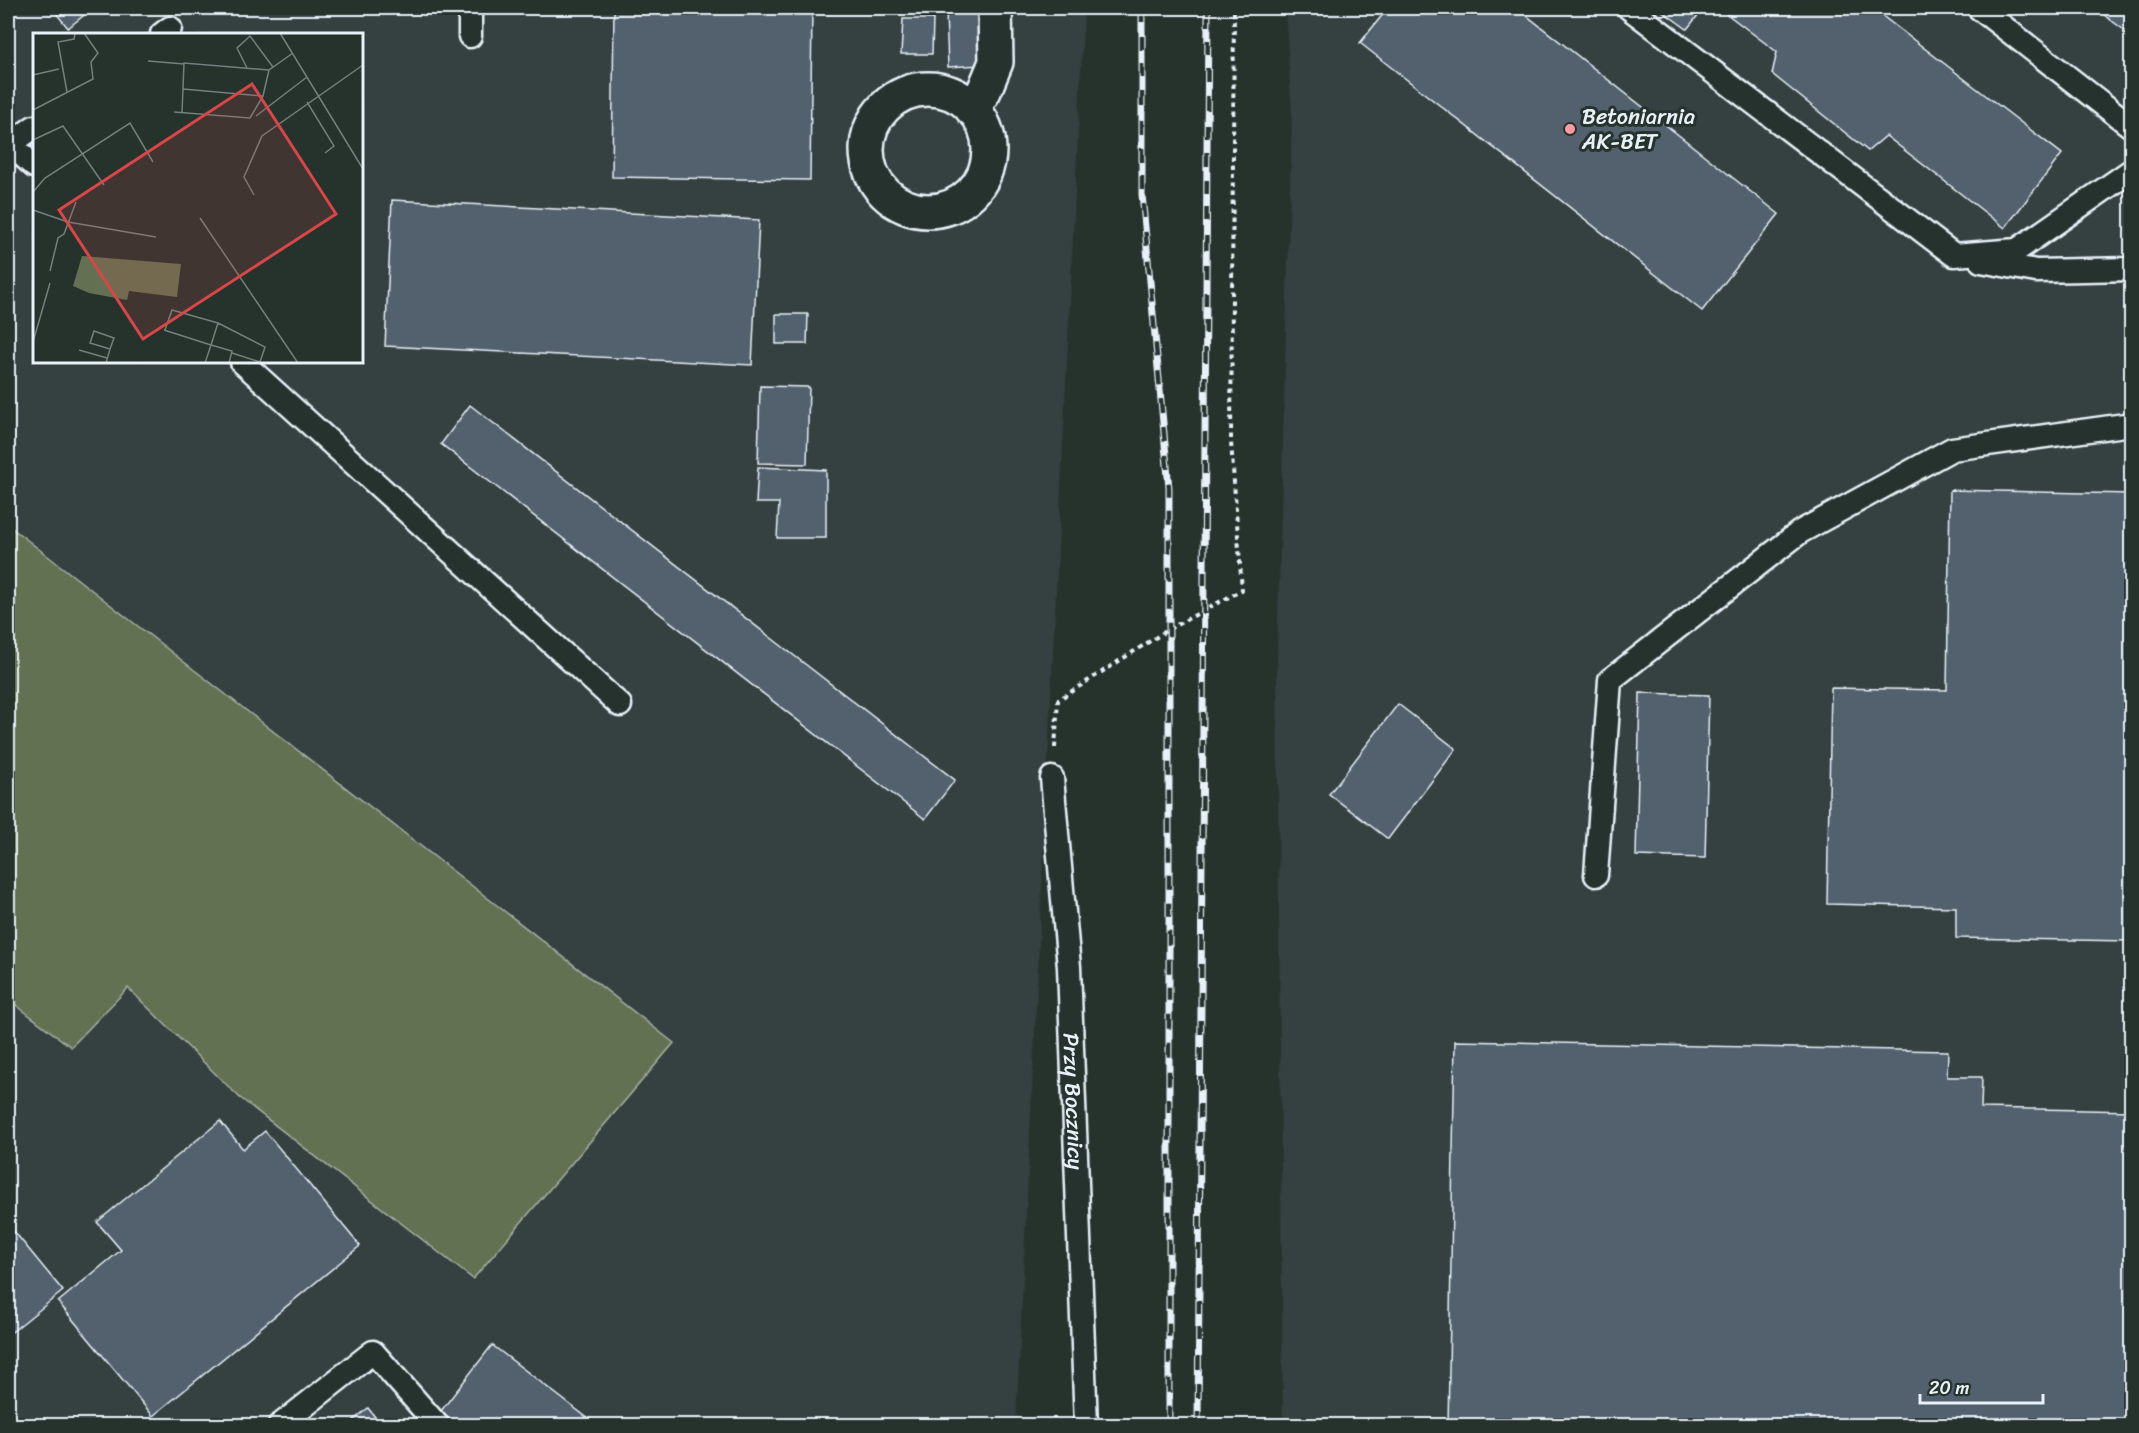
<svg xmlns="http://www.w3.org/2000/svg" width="2139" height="1433" viewBox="0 0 2139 1433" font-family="Sriracha,sans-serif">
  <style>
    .built { fill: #344040; fill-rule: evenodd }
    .green { fill: #637152; stroke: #a6b1a5; stroke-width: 1.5 }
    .building { fill: #53606d; stroke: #e8f1f8; stroke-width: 1.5 }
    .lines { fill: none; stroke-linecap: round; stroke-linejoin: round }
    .service-casing { stroke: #e8f1f8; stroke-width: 27 }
    .minor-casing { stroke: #e8f1f8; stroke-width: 38 }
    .path { stroke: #e8f1f8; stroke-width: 4; stroke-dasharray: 4.5 4.5; stroke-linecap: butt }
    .service { stroke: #26332d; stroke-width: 22 }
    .minor { stroke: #26332d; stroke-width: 33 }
    .rail-casing { stroke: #e8f1f8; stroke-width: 7 }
    .rail { stroke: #26332d; stroke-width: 4.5; stroke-dasharray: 14; stroke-linecap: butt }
    .poi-dot { fill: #ff9aa2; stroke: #26332d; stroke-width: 2 }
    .labels { text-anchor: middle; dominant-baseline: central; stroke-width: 6; stroke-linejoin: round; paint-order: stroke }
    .poi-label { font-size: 22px; fill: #e8f1f8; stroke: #26332d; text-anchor: start }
    .street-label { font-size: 22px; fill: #e8f1f8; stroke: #26332d }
    .inset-road { fill: none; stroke: #747f7e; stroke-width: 1.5 }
    .view { fill: #d94647; fill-opacity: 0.15; stroke: #d94647; stroke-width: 3 }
    .inset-edge { fill: none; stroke: #e8f1f8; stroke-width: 3 }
  </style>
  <rect width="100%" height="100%" fill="#26332d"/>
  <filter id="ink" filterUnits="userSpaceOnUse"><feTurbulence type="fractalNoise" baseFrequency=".0167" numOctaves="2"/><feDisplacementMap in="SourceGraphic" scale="12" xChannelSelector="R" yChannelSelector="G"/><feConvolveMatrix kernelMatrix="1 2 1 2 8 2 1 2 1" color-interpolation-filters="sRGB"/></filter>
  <g filter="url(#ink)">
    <g class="built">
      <path d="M8,8H1084L1016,1425H8ZM34,34H362V362H34Z"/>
      <polygon points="1285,8 2131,8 2131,1425 1283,1425 1277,655 1292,114"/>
    </g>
    <polygon class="green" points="8,525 674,1043 473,1279 239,1097 128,988 71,1047 8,999"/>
    <g class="building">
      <polygon points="52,8 93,8 68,28"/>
      <polygon points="614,8 812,8 810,180 612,177"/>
      <polygon points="1388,8 1517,8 1779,214 1702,311 1360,43"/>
      <polygon points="1658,8 1704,8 1687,29"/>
      <polygon points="1719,8 1872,8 2062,154 2005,228 1886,136 1868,151 1772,74 1777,52"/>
      <polygon points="2095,8 2132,8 2132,36"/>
      <polygon points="979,11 981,65 948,67 946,12"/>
      <polygon points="903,19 933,19 932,54 901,54"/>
      <polygon points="392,200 759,220 752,365 385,346"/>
      <polygon points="776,314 808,314 807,344 776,344"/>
      <polygon points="760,386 809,387 807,464 758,463"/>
      <polygon points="470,405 955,780 925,819 441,444"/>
      <polygon points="758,467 826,470 826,538 777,538 779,503 756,503"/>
      <polygon points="1950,490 2132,494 2132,941 1956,938 1956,907 1827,904 1831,688 1947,690"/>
      <polygon points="1640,693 1709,695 1705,858 1636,856"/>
      <polygon points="1398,704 1456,749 1388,839 1329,794"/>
      <polygon points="1455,1041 1948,1051 1947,1077 1982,1077 1981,1108 2132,1111 2132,1426 1448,1426"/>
      <polygon points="220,1121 243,1149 265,1131 360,1246 153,1416 58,1302 121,1250 97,1222"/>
      <polygon points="8,1224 63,1291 8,1335"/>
      <polygon points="492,1345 598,1426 450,1426 437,1416"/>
      <polygon points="368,1408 382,1426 347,1426"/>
    </g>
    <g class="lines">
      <g class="service-casing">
        <g id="service">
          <polyline points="470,8 470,36"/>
          <polyline points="1629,8 1954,255 2017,250 2132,170"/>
          <polyline points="1979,8 2132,127"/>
          <polyline points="162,34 170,28"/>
          <polyline points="8,142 34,166"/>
          <polyline points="8,146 34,127"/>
          <polyline points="1981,261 2036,271 2132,269"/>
          <polyline points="242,362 620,705"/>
          <path id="s1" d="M1052,778L1069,967L1086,1426"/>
          <polyline points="1596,875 1610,680 1800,532 1952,449 2132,424"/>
          <polyline points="279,1426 373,1352 438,1426"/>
        </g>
      </g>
      <g class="minor-casing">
        <g id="minor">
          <circle cx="928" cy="150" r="61"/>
          <polyline points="972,109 984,91 996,62 995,8"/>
        </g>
      </g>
      <polyline class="path" points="1055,748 1058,700 1169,629 1242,590 1231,442 1234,8"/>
      <use href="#service" class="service"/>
      <use href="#minor" class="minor"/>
      <g class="rail-casing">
        <g id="rail">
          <polyline points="1142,8 1142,194 1169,488 1169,1426"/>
          <polyline points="1198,1426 1208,8"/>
        </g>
      </g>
      <use href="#rail" class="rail"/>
    </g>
  </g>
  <circle class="poi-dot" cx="1570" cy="129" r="6"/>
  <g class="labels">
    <g class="poi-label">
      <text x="1582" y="116">Betoniarnia<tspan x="1582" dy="25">AK-BET</tspan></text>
    </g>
    <g class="street-label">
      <text stroke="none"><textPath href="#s1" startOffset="324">Przy Bocznicy</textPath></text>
    </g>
  </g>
  <g transform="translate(33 33)">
    <rect width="330" height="330" fill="#26332d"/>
    <path d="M49,223L148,231L144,264L96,258L94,267L56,260L40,253Z" fill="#637152"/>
    <path class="inset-road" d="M247,0L330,136M115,28L151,31M214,35L204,15L217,3L240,34M0,42L26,36M150,56L230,63L236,37L260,20M34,59L25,9L41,6L42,0M274,69L301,113L292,120M0,77L60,46L58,29L65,20L51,0M141,79L217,85L230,63M149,80L151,30L236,37M223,83L274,44M0,107L30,93L71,152M0,159L12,145L97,90L120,129M221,162L211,144L229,103L330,32M0,177L35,189L123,204M167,185L265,330M17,238L25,205L31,201L43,169M185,290L232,314L227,329L199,320M131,297L178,312L172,330M132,297L139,277L185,290L178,312L199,318L196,330M0,309L17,250M46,317L74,325M73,330L77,316L81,305L61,298L57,310L77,316"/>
    <path class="view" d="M219,51L303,181L110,306L26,177Z"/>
    <rect width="330" height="330" class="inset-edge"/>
  </g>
  <rect width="2139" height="1433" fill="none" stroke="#26332d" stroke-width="30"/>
  <rect x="15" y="15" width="2109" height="1403" fill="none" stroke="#e8f1f8" stroke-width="2" filter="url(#ink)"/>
  <path d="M1920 1394v9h123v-9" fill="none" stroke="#e8f1f8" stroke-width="3"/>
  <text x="1929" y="1394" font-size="18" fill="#e8f1f8" stroke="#26332d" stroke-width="4.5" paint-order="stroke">20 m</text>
</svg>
